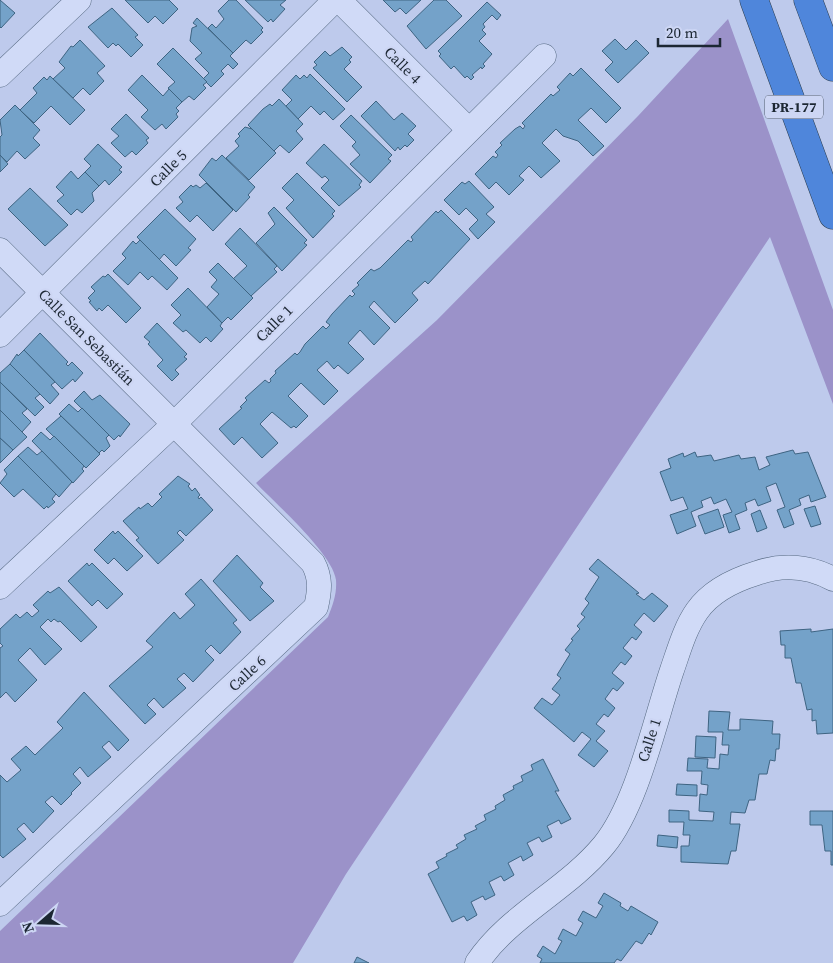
<svg xmlns="http://www.w3.org/2000/svg" width="833" height="963" viewBox="0 0 833 963" font-family="'Source Serif 4',serif">
  <style>
    .green { fill: #9b92c9 }
    .building { fill: #74a2c9; stroke: #3e6482 }
    .lines { fill: none; stroke-linecap: round; stroke-linejoin: round }
    .minor-casing { stroke: #576a83; stroke-width: 25 }
    .highway-casing { stroke: #2c3e51; stroke-width: 29 }
    .minor { stroke: #d0daf7; stroke-width: 24 }
    .highway { stroke: #4f86db; stroke-width: 28 }
    .labels { text-anchor: middle; dominant-baseline: central; stroke-width: 4.5; stroke-linejoin: round; paint-order: stroke }
    .shield { fill: #cdd6f4; stroke: #515c6d; stroke-width: 1 }
    .shield-label { font-size: 14px; font-weight: bold; fill: #1c2733 }
    .street-label { font-size: 15px; fill: #1c2733; stroke: #cdd6f4 }
  </style>
  <rect width="100%" height="100%" fill="#becaec"/>
  <path class="green" d="M728,19L833,310V404L770,237L346,874L293,963H0V931L328,617C333,604 337,594 336,580C333,554 275,503 256,483L437,320L638,116Z"/>
  <g class="building">
    <polygon points="0,0 15,13 1,28 0,27"/>
    <polygon points="125,0 169,0 178,9 163,24 155,16 148,23"/>
    <polygon points="229,0 236,0 263,28 261,30 263,32 251,44 246,40 233,53 208,28 212,24 216,28 224,19 218,11"/>
    <polygon points="245,0 286,0 280,5 285,9 273,22 271,19 268,22"/>
    <polygon points="383,0 421,0 406,14 400,8 395,12"/>
    <polygon points="434,0 446,0 462,16 426,49 407,26"/>
    <polygon points="487,2 501,15 497,20 492,15 483,24 485,27 482,30 486,34 479,41 492,54 483,64 485,66 482,69 481,67 472,75 474,77 471,80 467,76 465,78 454,66 451,69 439,56 441,54 438,51"/>
    <polygon points="112,8 138,35 135,37 143,45 131,57 118,44 116,46 113,43 108,48 88,27"/>
    <polygon points="197,18 233,53 230,56 238,64 233,69 228,64 221,71 224,74 211,87 203,79 209,73 195,59 202,53 190,41 192,28 197,26 193,23"/>
    <polygon points="615,39 626,50 636,40 649,53 618,83 605,70 613,62 602,51"/>
    <polygon points="80,40 105,66 97,73 104,81 90,95 83,88 73,98 53,79 65,68 59,62 71,46 73,47"/>
    <polygon points="342,47 352,57 349,60 351,62 344,69 362,87 347,102 313,68 317,65 314,62 325,51 330,56"/>
    <polygon points="173,48 207,82 203,85 206,88 194,100 189,96 182,102 168,88 175,82 157,64"/>
    <polygon points="581,68 621,108 606,123 591,108 578,120 604,146 593,156 578,141 563,136 556,129 542,143 560,161 541,178 529,166 519,176 524,180 509,195 496,182 489,189 475,174 493,156 496,158 498,155 495,152 502,145 500,143 515,129 520,126 523,129 525,126 522,123 551,94 553,96 560,90 557,87 570,73 573,76"/>
    <polygon points="310,74 345,109 333,120 324,111 320,115 311,106 298,119 286,106 292,100 282,90 296,75 300,79 304,75 307,78"/>
    <polygon points="142,75 163,96 169,89 182,102 176,108 179,111 176,114 178,117 166,129 162,124 155,130 141,117 148,110 128,90"/>
    <polygon points="50,76 85,110 70,125 51,106 34,123 20,110 37,93 33,88 44,77 47,80"/>
    <polygon points="279,99 303,124 296,131 303,139 289,153 280,145 274,151 248,125 263,109 270,104 272,106"/>
    <polygon points="376,101 394,120 402,113 416,126 408,134 414,140 407,147 405,145 400,150 398,147 395,151 361,116"/>
    <polygon points="15,105 40,130 33,138 40,145 25,159 17,151 7,162 0,155 0,137 2,135 0,120"/>
    <polygon points="126,114 149,138 146,140 148,143 136,155 132,151 125,157 111,143 119,136 111,129"/>
    <polygon points="351,115 392,155 388,159 391,161 370,183 350,164 360,155 352,146 356,142 340,126"/>
    <polygon points="245,127 252,129 276,153 249,180 226,158 239,146 235,141 240,136 238,134"/>
    <polygon points="98,144 122,167 119,170 122,172 109,185 105,180 99,186 85,172 91,166 84,159"/>
    <polygon points="324,144 362,181 359,185 361,187 339,206 321,188 329,180 325,176 322,178 306,163"/>
    <polygon points="0,155 8,164 0,172"/>
    <polygon points="222,155 255,187 248,195 250,197 236,212 199,175 212,158 216,161"/>
    <polygon points="71,171 78,179 85,172 99,186 92,193 94,201 82,213 77,209 71,215 57,201 64,195 56,187"/>
    <polygon points="297,173 335,211 332,214 334,216 313,238 286,208 294,200 282,188"/>
    <polygon points="469,181 494,207 486,214 495,222 478,239 469,229 478,220 466,208 459,215 444,200 462,182 465,184"/>
    <polygon points="206,183 233,210 213,231 197,215 190,222 176,208 183,202 179,197 191,185 193,187 196,185 200,188"/>
    <polygon points="30,188 68,225 45,246 8,209"/>
    <polygon points="274,207 307,240 304,243 307,245 282,271 256,243 275,224 268,213"/>
    <polygon points="165,209 196,239 188,248 191,250 176,266 164,254 159,260 137,237"/>
    <polygon points="441,210 470,239 428,284 425,281 412,293 418,300 395,323 374,301 369,307 390,328 374,345 360,330 348,343 364,359 348,374 338,365 334,369 327,361 317,370 338,391 324,405 301,383 288,396 308,416 296,428 294,426 291,428 272,412 260,424 278,443 262,458 242,437 234,445 219,429 242,408 240,407 247,400 245,398 265,380 269,383 271,381 270,379 276,373 275,371 295,353 297,355 300,352 305,344 323,326 326,329 330,325 326,322 332,314 350,295 352,297 355,294 352,291 359,285 357,283 371,269 374,271 380,268 408,240 411,242 413,240 411,237 436,211 438,213"/>
    <polygon points="240,228 277,266 274,269 277,272 251,296 233,279 247,266 225,244"/>
    <polygon points="140,240 178,278 167,290 152,276 148,280 140,272 128,285 113,271 126,258 122,254 133,241 136,244"/>
    <polygon points="218,263 253,298 231,320 228,317 222,323 207,307 219,294 211,287 217,280 209,272"/>
    <polygon points="108,274 141,308 126,323 108,305 102,311 99,308 97,311 89,302 91,301 88,298 95,291 91,287 103,276 105,277"/>
    <polygon points="188,288 222,323 220,326 223,329 211,342 206,337 200,343 186,330 183,332 173,323 181,315 171,305"/>
    <polygon points="157,323 187,354 184,357 187,359 175,370 179,374 172,381 157,366 163,360 148,344 150,342 144,337"/>
    <polygon points="40,333 68,362 66,364 68,366 72,362 83,373 75,382 73,379 62,389 24,350"/>
    <polygon points="24,350 55,382 51,385 59,394 50,404 10,364 17,354 18,356"/>
    <polygon points="10,364 40,394 35,398 44,407 35,416 0,382 0,373"/>
    <polygon points="0,382 27,409 22,413 31,422 22,432 0,410"/>
    <polygon points="84,391 92,400 100,395 130,424 120,437 119,435 114,440 74,401"/>
    <polygon points="69,404 78,412 82,408 109,435 106,438 110,446 104,452 102,450 99,453 59,414"/>
    <polygon points="0,410 27,437 13,450 0,438"/>
    <polygon points="61,416 100,454 86,468 46,429"/>
    <polygon points="41,432 50,440 54,436 84,466 82,469 84,471 73,483 32,441"/>
    <polygon points="0,438 13,450 0,463"/>
    <polygon points="28,447 37,455 42,451 72,482 59,497 18,456"/>
    <polygon points="793,450 795,454 808,452 826,497 811,502 809,495 799,499 801,505 789,510 794,524 784,528 777,510 785,507 776,483 766,487 771,501 758,506 755,499 745,503 747,510 735,515 740,529 729,533 723,515 732,512 726,499 714,504 711,497 701,501 703,507 691,512 696,526 677,534 670,515 688,509 683,497 671,501 660,472 671,468 668,459 683,453 684,457 695,452 697,457 711,455 714,461 739,455 741,459 755,457 759,470 770,465 766,457"/>
    <polygon points="18,456 56,494 52,499 55,502 48,508 47,506 44,509 23,489 14,497 0,483 7,474 4,470"/>
    <polygon points="178,476 190,484 188,486 192,491 195,488 200,495 198,497 199,499 201,497 213,510 186,536 180,530 177,533 184,540 158,564 136,540 139,538 123,521 139,507 140,509 148,503 152,507 162,497 159,494"/>
    <polygon points="815,506 821,524 811,527 804,509"/>
    <polygon points="718,509 724,527 705,534 698,516"/>
    <polygon points="760,510 767,528 757,532 751,514"/>
    <polygon points="113,531 115,534 118,531 143,556 127,571 114,558 108,564 94,550"/>
    <polygon points="237,555 263,583 260,587 274,601 250,621 213,581"/>
    <polygon points="598,559 639,593 636,594 644,600 652,593 668,606 654,622 644,613 634,625 642,632 636,640 632,637 623,648 632,656 625,665 621,662 612,673 624,683 617,691 613,688 605,699 615,708 608,717 604,714 596,724 605,731 596,741 608,751 594,767 578,755 591,739 582,732 574,742 534,708 542,698 552,705 560,695 552,689 561,678 557,675 570,654 565,650 573,640 571,639 580,629 577,626 585,617 581,614 589,603 585,599 599,577 589,569"/>
    <polygon points="87,563 89,566 92,563 123,594 107,609 98,600 92,606 68,581"/>
    <polygon points="201,579 237,620 233,623 241,632 220,654 211,645 205,651 214,660 193,682 184,673 177,679 186,688 163,708 154,698 147,705 156,714 145,724 109,686 153,647 146,641 174,612 180,619 195,605 185,594"/>
    <polygon points="59,587 97,627 81,642 60,621 58,622 54,619 51,622 48,619 40,627 62,649 45,665 30,648 18,660 37,680 15,702 6,692 0,698 0,648 3,646 0,643 0,629 16,614 20,618 27,612 32,617 39,611 33,605 48,591 50,593"/>
    <polygon points="811,629 811,632 833,629 833,733 817,734 816,720 812,721 812,709 807,710 801,683 796,683 791,658 785,658 785,645 781,645 780,631"/>
    <polygon points="84,692 129,740 118,751 109,741 102,747 111,757 88,777 80,767 73,774 81,783 71,793 72,794 61,805 52,796 45,802 54,811 33,833 24,823 17,829 26,839 3,858 0,855 0,775 7,782 21,770 11,759 26,746 35,755 63,728 57,722"/>
    <polygon points="709,711 730,712 728,730 740,730 740,719 773,721 772,734 780,734 779,749 776,749 775,761 770,760 767,774 759,774 755,800 749,800 745,813 731,812 730,824 740,824 736,851 731,851 728,864 681,862 681,846 689,846 690,835 683,835 684,822 669,822 669,810 689,811 689,820 713,821 714,812 699,811 700,794 707,795 708,785 701,784 702,771 687,771 688,758 708,759 707,768 719,769 720,754 728,755 729,745 722,745 723,732 708,732"/>
    <polygon points="696,736 716,737 715,758 695,757"/>
    <polygon points="543,759 559,791 555,791 571,819 561,824 559,820 547,826 552,837 542,842 539,837 527,843 533,855 523,861 521,856 508,863 514,875 504,881 501,876 489,882 495,895 485,900 483,896 471,902 477,915 467,921 464,916 452,922 428,874 439,868 436,862 447,856 446,854 458,848 456,845 466,839 464,835 477,829 475,826 486,820 484,815 496,809 495,806 505,800 503,795 514,789 513,786 523,781 521,776 533,770 531,765"/>
    <polygon points="677,784 697,785 697,796 676,795"/>
    <polygon points="810,811 833,811 833,865 831,865 831,851 825,851 822,825 810,825"/>
    <polygon points="658,835 678,837 677,848 657,846"/>
    <polygon points="604,893 621,903 620,906 628,911 631,906 658,922 651,935 649,933 642,944 636,941 621,961 617,959 614,963 540,963 542,959 537,956 543,946 555,954 562,941 558,939 563,929 576,936 583,923 578,920 583,911 596,918 603,906 598,903"/>
    <polygon points="357,957 369,963 354,963"/>
  </g>
  <g class="lines">
    <g class="minor-casing">
      <g id="minor">
        <polyline points="339,0 468,129"/>
        <polyline points="0,75 79,0"/>
        <path d="M0,250L313,563C321,578 320,590 316,607L0,904"/>
        <polyline points="0,335 335,0"/>
        <polyline points="0,587 174,424 544,56"/>
        <path d="M477,963C509,915 567,890 604,845C637,805 655,720 672,670C679,650 685,628 697,611C711,591 734,580 757,573C782,564 809,566 833,579"/>
      </g>
    </g>
    <g class="highway-casing">
      <g id="highway">
        <polyline points="754,0 833,215"/>
        <polyline points="808,0 833,67"/>
      </g>
    </g>
    <use href="#minor" class="minor"/>
    <use href="#highway" class="highway"/>
  </g>
  <g class="labels">
    <rect class="shield" x="765" y="95.5" width="58" height="23" rx="4"/>
    <g class="shield-label">
      <text x="794" y="107">PR-177</text>
    </g>
    <g class="street-label">
      <text transform="translate(403 65) rotate(45)">Calle 4</text>
      <text transform="translate(168 168) rotate(-45)">Calle 5</text>
      <text transform="translate(274 323) rotate(-45)">Calle 1</text>
      <text transform="translate(87 337) rotate(45)">Calle San Sebastián</text>
      <text transform="translate(247 673) rotate(-43)">Calle 6</text>
      <text transform="translate(649 740) rotate(-72)">Calle 1</text>
    </g>
  </g>
  <g transform="translate(40 923) rotate(250)" stroke="#cdd6f4" stroke-width="4" paint-order="stroke">
  <path d="M0-4L9 19L0 12L-9 19Z" fill="#1c2733"/>
  <text y="-8" font-size="14" font-weight="bold" text-anchor="middle" fill="#1c2733">N</text>
  </g>
  <path d="M658 38v8h62v-8" fill="none" stroke="#1c2733" stroke-width="2.5"/>
  <text x="666" y="38" font-size="15" fill="#1c2733" stroke="#cdd6f4" stroke-width="4" paint-order="stroke">20 m</text>
</svg>
